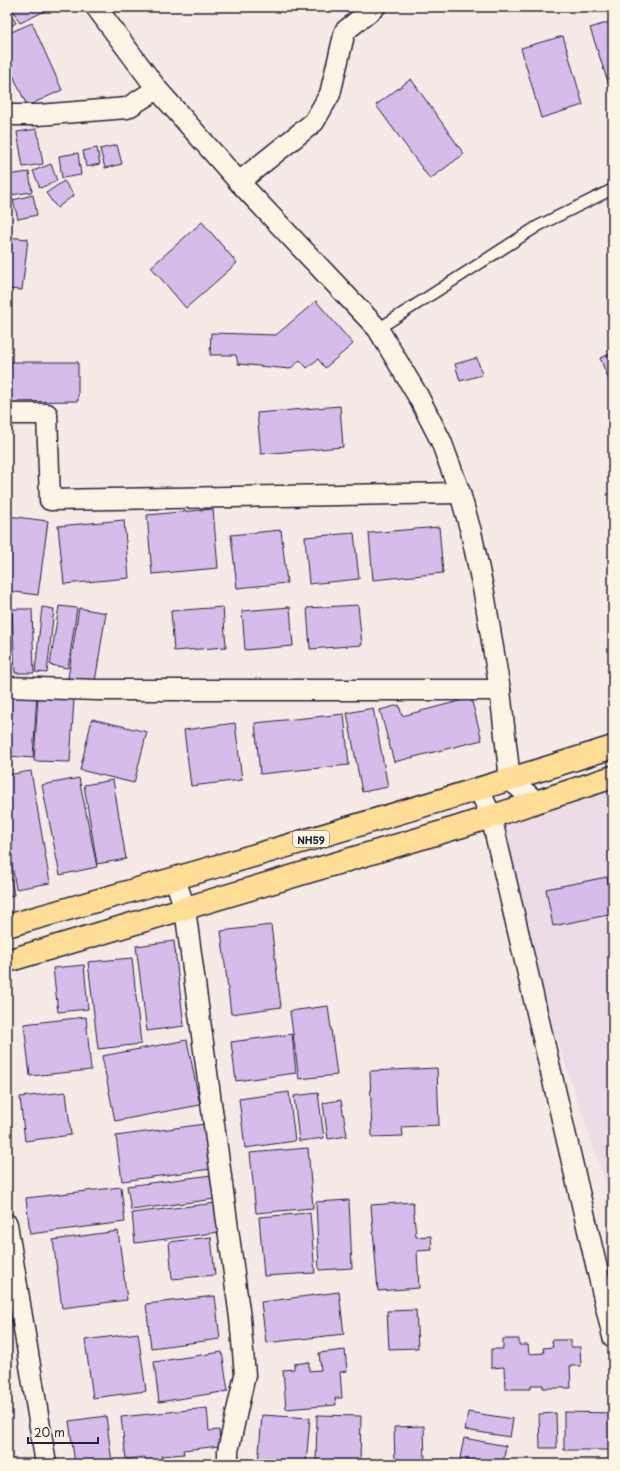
<svg xmlns="http://www.w3.org/2000/svg" width="620" height="1471" viewBox="0 0 620 1471" font-family="'Playpen Sans',sans-serif">
  <style>
    .built { fill: #ecdce8 }
    .building { fill: #d7bceb; stroke: #22223b }
    .lines { fill: none; stroke-linecap: round; stroke-linejoin: round }
    .lane-casing { stroke: #22223b; stroke-width: 13 }
    .street-casing { stroke: #22223b; stroke-width: 23 }
    .highway-casing { stroke: #22223b; stroke-width: 25 }
    .lane { stroke: #fcf5e5; stroke-width: 10 }
    .street { stroke: #fcf5e5; stroke-width: 20 }
    .highway { stroke: #fedd96; stroke-width: 22 }
    .labels { text-anchor: middle; dominant-baseline: central; stroke-width: 3; stroke-linejoin: round; paint-order: stroke }
    .shield { fill: #fcf5e5; stroke: #63616e; stroke-width: 1 }
    .shield-label { font-size: 10px; font-weight: bold; fill: #22223b }
  </style>
  <rect width="100%" height="100%" fill="#f5eae6"/>
  <filter id="ink" filterUnits="userSpaceOnUse"><feTurbulence type="fractalNoise" baseFrequency=".025" numOctaves="2"/><feDisplacementMap in="SourceGraphic" scale="8" xChannelSelector="R" yChannelSelector="G"/><feConvolveMatrix kernelMatrix="1 2 1 2 8 2 1 2 1" color-interpolation-filters="sRGB"/></filter>
  <g filter="url(#ink)">
    <polygon class="built" points="613,785 613,1204 484,825"/>
    <g class="building">
      <polygon points="7,7 16,23 7,28"/>
      <polygon points="11,7 46,7 47,10 20,23"/>
      <polygon points="613,21 613,94 612,94 590,28"/>
      <polygon points="32,23 62,90 27,106 7,62 7,34"/>
      <polygon points="563,36 583,105 541,118 521,48"/>
      <polygon points="411,79 464,154 430,179 376,105"/>
      <polygon points="37,129 43,164 23,167 17,132"/>
      <polygon points="117,145 122,164 105,168 100,149"/>
      <polygon points="97,148 100,164 86,167 83,151"/>
      <polygon points="78,153 81,175 62,178 59,156"/>
      <polygon points="51,164 57,181 40,188 33,171"/>
      <polygon points="29,172 32,192 10,195 7,175"/>
      <polygon points="64,181 74,195 57,208 46,193"/>
      <polygon points="33,195 37,215 18,219 13,200"/>
      <polygon points="202,222 237,263 186,308 151,267"/>
      <polygon points="7,237 28,239 22,290 7,289"/>
      <polygon points="316,301 353,344 325,368 318,359 307,368 300,360 290,369 238,364 236,355 210,355 211,333 276,335"/>
      <polygon points="613,353 613,390 600,358"/>
      <polygon points="477,358 482,375 460,381 455,364"/>
      <polygon points="7,362 78,362 78,401 7,402"/>
      <polygon points="340,406 343,447 261,454 257,413"/>
      <polygon points="213,509 218,568 152,574 147,515"/>
      <polygon points="8,516 48,521 38,595 7,591 7,525"/>
      <polygon points="124,520 129,578 64,584 58,526"/>
      <polygon points="439,527 443,573 373,580 369,533"/>
      <polygon points="281,530 287,583 237,588 231,535"/>
      <polygon points="354,533 359,579 309,584 305,537"/>
      <polygon points="358,605 362,645 310,649 307,608"/>
      <polygon points="59,606 77,608 68,668 50,665"/>
      <polygon points="42,607 54,609 47,673 35,672"/>
      <polygon points="223,607 226,647 174,651 171,611"/>
      <polygon points="290,607 293,646 245,650 242,611"/>
      <polygon points="7,608 11,608 12,671 7,671"/>
      <polygon points="79,608 106,613 95,682 68,678"/>
      <polygon points="12,609 32,609 34,673 15,673"/>
      <polygon points="7,692 37,693 33,758 7,756"/>
      <polygon points="38,697 74,699 70,762 34,761"/>
      <polygon points="471,698 482,740 394,762 380,710 399,705 402,716"/>
      <polygon points="373,708 388,787 362,792 347,713"/>
      <polygon points="344,714 349,765 260,774 255,723"/>
      <polygon points="92,719 147,732 134,783 80,770"/>
      <polygon points="235,723 242,780 191,786 184,730"/>
      <polygon points="31,771 50,883 16,889 7,836 7,775"/>
      <polygon points="79,778 97,867 60,875 42,785"/>
      <polygon points="113,780 126,859 97,864 84,785"/>
      <polygon points="7,857 14,895 7,896"/>
      <polygon points="607,877 613,914 553,926 546,889"/>
      <polygon points="271,925 281,1007 231,1014 221,931"/>
      <polygon points="174,941 184,1026 147,1031 136,946"/>
      <polygon points="132,958 141,1044 98,1049 88,962"/>
      <polygon points="84,965 88,1009 58,1012 53,968"/>
      <polygon points="328,1006 337,1075 299,1079 290,1011"/>
      <polygon points="86,1017 91,1070 30,1076 24,1024"/>
      <polygon points="292,1034 296,1073 236,1081 231,1042"/>
      <polygon points="187,1040 200,1105 115,1121 102,1056"/>
      <polygon points="437,1068 439,1125 402,1127 403,1136 372,1137 370,1071"/>
      <polygon points="66,1092 71,1135 25,1141 20,1097"/>
      <polygon points="289,1092 295,1141 245,1148 239,1099"/>
      <polygon points="318,1093 324,1138 299,1141 294,1096"/>
      <polygon points="341,1100 347,1136 328,1139 323,1103"/>
      <polygon points="205,1124 211,1169 122,1181 116,1136"/>
      <polygon points="308,1148 313,1208 256,1213 250,1153"/>
      <polygon points="212,1175 215,1199 131,1210 127,1186"/>
      <polygon points="121,1187 125,1222 30,1234 26,1198"/>
      <polygon points="349,1200 352,1268 319,1270 316,1202"/>
      <polygon points="413,1202 416,1237 431,1236 432,1250 417,1251 419,1288 378,1291 371,1205"/>
      <polygon points="216,1203 220,1232 135,1243 132,1213"/>
      <polygon points="310,1213 315,1273 264,1276 259,1217"/>
      <polygon points="118,1231 127,1300 62,1308 53,1240"/>
      <polygon points="211,1237 215,1275 172,1279 169,1242"/>
      <polygon points="339,1292 344,1334 266,1343 261,1302"/>
      <polygon points="215,1296 220,1339 151,1348 146,1304"/>
      <polygon points="416,1310 418,1348 389,1349 387,1311"/>
      <polygon points="138,1333 146,1391 93,1398 85,1340"/>
      <polygon points="503,1339 519,1339 519,1345 528,1345 529,1354 544,1353 543,1348 553,1347 552,1340 571,1340 571,1347 580,1347 581,1366 570,1366 571,1388 543,1388 543,1385 531,1385 531,1389 505,1389 504,1367 491,1368 491,1349 503,1349"/>
      <polygon points="345,1350 347,1371 340,1372 342,1398 335,1398 336,1405 286,1409 283,1370 294,1369 294,1364 309,1362 309,1371 321,1370 319,1353"/>
      <polygon points="222,1352 228,1391 159,1402 154,1362"/>
      <polygon points="207,1408 209,1431 219,1430 220,1446 183,1450 184,1454 161,1456 162,1464 146,1464 145,1457 126,1459 121,1417"/>
      <polygon points="468,1412 513,1419 510,1437 465,1430"/>
      <polygon points="564,1412 613,1413 613,1450 564,1450"/>
      <polygon points="556,1413 557,1448 540,1448 539,1414"/>
      <polygon points="262,1415 310,1418 306,1464 258,1464"/>
      <polygon points="317,1415 361,1416 360,1464 316,1464"/>
      <polygon points="106,1416 112,1462 99,1464 75,1464 69,1421"/>
      <polygon points="424,1426 425,1464 395,1464 394,1427"/>
      <polygon points="464,1438 506,1446 503,1464 492,1464 460,1458"/>
      <polygon points="461,1459 485,1464 460,1464"/>
      <polygon points="606,1461 606,1464 580,1464 580,1462"/>
    </g>
    <g class="lines">
      <g class="lane-casing">
        <polyline id="lane" points="378,329 538,226 613,189"/>
      </g>
      <g class="street-casing">
        <g id="street">
          <polyline points="96,7 157,89 239,182 378,329 418,396 441,441 460,493 471,532 484,593 500,690 510,780 537,802"/>
          <polyline points="7,115 38,115 127,108 157,89"/>
          <polyline points="239,182 314,122 330,94 345,31 375,7"/>
          <polyline points="7,414 47,414 50,500 460,493"/>
          <polyline points="7,687 97,690 500,690"/>
          <polyline points="479,789 491,816 613,1337"/>
          <polyline points="175,879 185,909 240,1318 245,1375 228,1451 228,1464"/>
          <polyline points="7,1224 46,1464"/>
        </g>
      </g>
      <g class="highway-casing">
        <g id="highway">
          <path d="M7,926C210,869 412,811 613,747"/>
          <polyline points="7,961 459,827 613,777"/>
        </g>
      </g>
      <use href="#lane" class="lane"/>
      <use href="#street" class="street"/>
      <use href="#highway" class="highway"/>
    </g>
  </g>
  <g class="labels">
    <rect class="shield" x="293" y="831" width="36" height="16" rx="3"/>
    <g class="shield-label">
      <text x="311" y="839">NH59</text>
    </g>
  </g>
  <rect width="620" height="1471" fill="none" stroke="#fcf5e5" stroke-width="24"/>
  <rect x="12" y="12" width="596" height="1447" fill="none" stroke="#22223b" stroke-width="1.5" filter="url(#ink)"/>
  <path d="M28 1437v6h70v-6" fill="none" stroke="#22223b" stroke-width="2"/>
  <text x="34" y="1437" font-size="12" fill="#22223b" stroke="#fcf5e5" stroke-width="3" paint-order="stroke">20 m</text>
</svg>
